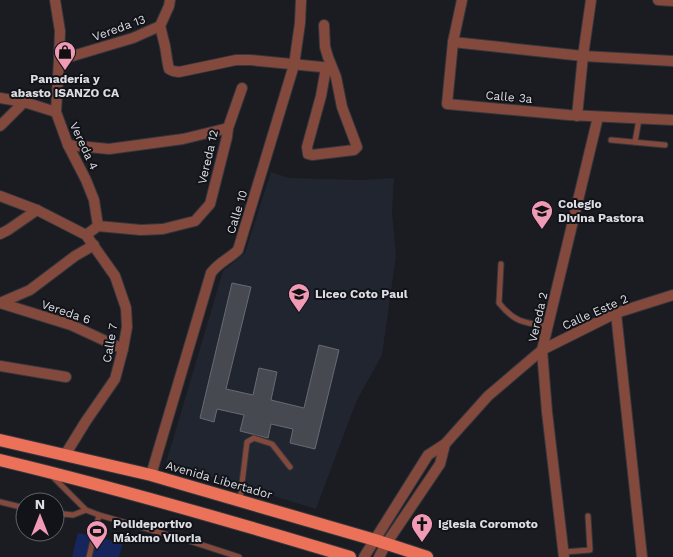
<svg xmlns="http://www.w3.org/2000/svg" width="673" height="557" viewBox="0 0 673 557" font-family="'Work Sans',sans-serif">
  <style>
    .built { fill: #202530 }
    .green { fill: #17255d }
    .building { fill: #464950; stroke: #676a72 }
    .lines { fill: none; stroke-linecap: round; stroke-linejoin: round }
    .service-casing { stroke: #35373d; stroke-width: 7 }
    .minor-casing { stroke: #35373d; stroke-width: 12 }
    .primary-casing { stroke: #35373d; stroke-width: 14 }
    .service { stroke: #83493d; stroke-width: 5 }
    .minor { stroke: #83493d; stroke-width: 10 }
    .primary { stroke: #eb7159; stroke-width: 12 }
    .labels { text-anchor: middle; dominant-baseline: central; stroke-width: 4; stroke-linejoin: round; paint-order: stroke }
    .street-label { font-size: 12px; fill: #dcdde2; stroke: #111319 }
    .poi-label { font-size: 12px; font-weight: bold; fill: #dcdde2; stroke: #111319; text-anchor: start }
  </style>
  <rect width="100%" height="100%" fill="#1a1c22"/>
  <polygon class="built" points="271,172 289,178 361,180 394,178 392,212 396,256 382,355 356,402 316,509 166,463 223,271 245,253"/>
  <polygon class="green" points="78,533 123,543 119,557 72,557"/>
  <polygon class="building" points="232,283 251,287 226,389 253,395 259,368 277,372 271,400 304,408 319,345 339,350 315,449 290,443 293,429 271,424 268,438 240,431 244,415 217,409 214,422 200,418"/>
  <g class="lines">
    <g class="service-casing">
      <g id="service">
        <polyline points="611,140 665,145"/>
        <polyline points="635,142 639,119"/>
        <path d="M501,264L499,303C515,323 525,323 548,326"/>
        <polyline points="52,476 86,510 99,515 196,543 239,557"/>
        <polyline points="240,500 247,442 254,438 272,444 290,467"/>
        <polyline points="0,502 25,508"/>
        <polyline points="55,513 73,515 86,510"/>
        <polyline points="564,552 590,550 588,516"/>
        <polyline points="89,557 99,515"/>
      </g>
    </g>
    <g class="minor-casing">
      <g id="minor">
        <polyline points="55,0 60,31 59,60 56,112 68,145 86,180 94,200 98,226 86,235"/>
        <polyline points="462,0 453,42 447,104 569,115 673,120"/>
        <polyline points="658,0 673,1"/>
        <polyline points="324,25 325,47 328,57 336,77 342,107 357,147 354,150 312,155 308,154 307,147 321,96 326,68"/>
        <polyline points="160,26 165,46 168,65 169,69 173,71 179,72 236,60 250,60 332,68"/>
        <polyline points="453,42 583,56 673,61"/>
        <polyline points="59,60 133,38 160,26 169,6 170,0"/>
        <polyline points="0,98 24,102 56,112"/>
        <polyline points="577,116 583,56 591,0"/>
        <polyline points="0,126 24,102"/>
        <polyline points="228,128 242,88"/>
        <polyline points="68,145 109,149 183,139 228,128 227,137 210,204 195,221 163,229 141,230 98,226"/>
        <polyline points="0,196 37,210 86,235 115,276 126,308 127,327 123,349 115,379 86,421 65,455"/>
        <polyline points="0,234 8,230 37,210"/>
        <polyline points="0,303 71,325 123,349"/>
        <polyline points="0,303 30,290 75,256 94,245"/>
        <polyline points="616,313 642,557"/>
        <polyline points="0,366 66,377"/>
        <path d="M151,475L211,273C219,262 229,259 238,250L294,65L300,23L301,0"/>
        <polyline points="364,557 428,455 445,444 488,396 542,350 616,313 673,295"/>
        <polyline points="379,557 386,544 440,464 445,444"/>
        <polyline points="564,557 547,412 542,350 598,117"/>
      </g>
    </g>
    <g class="primary-casing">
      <g id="primary">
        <polyline points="0,440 151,475 375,540 427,557"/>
        <path d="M0,460C118,488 234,522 350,557"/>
      </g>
    </g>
    <use href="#service" class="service"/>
    <use href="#minor" class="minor"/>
    <use href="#primary" class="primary"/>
  </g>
  <defs>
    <g id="shop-pin" transform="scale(1.125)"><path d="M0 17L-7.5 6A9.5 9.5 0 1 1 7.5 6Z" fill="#f09ab5" stroke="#111319"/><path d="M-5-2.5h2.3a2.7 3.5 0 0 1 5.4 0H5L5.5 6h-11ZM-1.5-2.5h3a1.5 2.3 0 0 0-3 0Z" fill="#111"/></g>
    <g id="school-pin" transform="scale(1.125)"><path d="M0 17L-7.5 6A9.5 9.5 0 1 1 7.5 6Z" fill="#f09ab5" stroke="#111319"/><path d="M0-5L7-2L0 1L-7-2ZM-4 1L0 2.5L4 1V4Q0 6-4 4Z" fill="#111"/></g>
    <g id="church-pin" transform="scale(1.125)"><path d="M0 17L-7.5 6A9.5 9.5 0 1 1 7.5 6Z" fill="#f09ab5" stroke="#111319"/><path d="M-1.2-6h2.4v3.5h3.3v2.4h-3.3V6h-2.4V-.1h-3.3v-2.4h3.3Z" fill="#111"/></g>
    <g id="stadium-pin" transform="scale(1.125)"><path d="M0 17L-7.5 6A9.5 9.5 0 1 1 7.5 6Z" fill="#f09ab5" stroke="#111319"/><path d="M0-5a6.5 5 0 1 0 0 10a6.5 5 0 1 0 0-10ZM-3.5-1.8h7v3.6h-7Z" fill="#111"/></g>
  </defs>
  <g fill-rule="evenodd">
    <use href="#shop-pin" x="65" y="52"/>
    <use href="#school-pin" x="542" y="211"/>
    <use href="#school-pin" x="299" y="294"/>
    <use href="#church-pin" x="422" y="524"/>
    <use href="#stadium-pin" x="97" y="531"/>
  </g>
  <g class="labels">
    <g class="street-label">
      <text transform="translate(119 28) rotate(-20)">Vereda 13</text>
      <text transform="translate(509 97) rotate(5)">Calle 3a</text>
      <text transform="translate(84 146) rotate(65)">Vereda 4</text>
      <text transform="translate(208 157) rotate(-77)">Vereda 12</text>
      <text transform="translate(237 212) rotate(-73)">Calle 10</text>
      <text transform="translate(66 312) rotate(19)">Vereda 6</text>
      <text transform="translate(595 312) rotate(-24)">Calle Este 2</text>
      <text transform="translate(538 317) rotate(-77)">Vereda 2</text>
      <text transform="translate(110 343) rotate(-80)">Calle 7</text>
      <text transform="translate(219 480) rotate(16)">Avenida Libertador</text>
    </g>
    <g class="poi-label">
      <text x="65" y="79" text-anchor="middle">Panadería y<tspan x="65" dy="14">abasto ISANZO CA</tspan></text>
      <text x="558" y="204">Colegio<tspan x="558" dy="14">Divina Pastora</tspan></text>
      <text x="315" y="294">Liceo Coto Paul</text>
      <text x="113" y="524">Polideportivo<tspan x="113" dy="14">Máximo Viloria</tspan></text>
      <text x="438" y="524">Iglesia Coromoto</text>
    </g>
  </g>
  <g transform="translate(40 517)"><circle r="24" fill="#111319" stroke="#626469"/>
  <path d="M0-4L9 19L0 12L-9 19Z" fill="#f09ab5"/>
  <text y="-8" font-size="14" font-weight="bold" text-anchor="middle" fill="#dcdde2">N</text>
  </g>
</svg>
